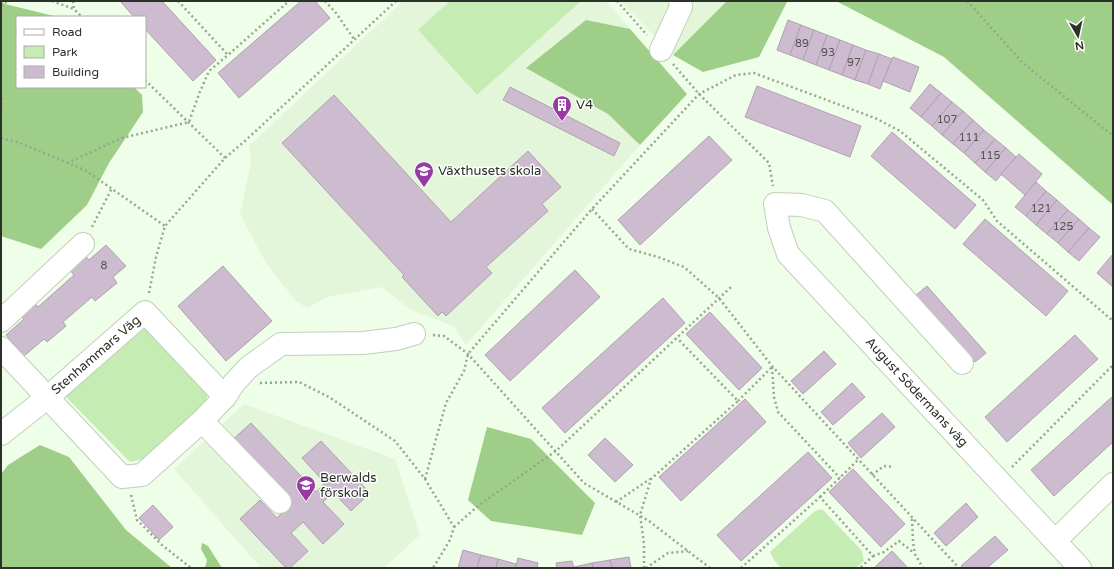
<svg xmlns="http://www.w3.org/2000/svg" width="1114" height="569" viewBox="0 0 1114 569" font-family="'Varela Round',sans-serif">
  <style>
    .built { fill: #e3f6d9 }
    .green { fill: #c5ecb2 }
    .forest { fill: #9ece87 }
    .building { fill: #cdbbcf; stroke: #b1a0b3 }
    .lines { fill: none; stroke-linecap: round; stroke-linejoin: round }
    .minor-casing { stroke: #c1cfba; stroke-width: 24 }
    .path { stroke: #99a493; stroke-width: 2.5; stroke-dasharray: 2 3; stroke-linecap: butt }
    .minor { stroke: #fff; stroke-width: 22 }
    .labels { text-anchor: middle; dominant-baseline: central; stroke-width: 3; stroke-linejoin: round; paint-order: stroke }
    .number-label { font-size: 11px; fill: #545452 }
    .poi-label { font-size: 13px; fill: #2b3128; stroke: #fff; text-anchor: start }
    .street-label { font-size: 13px; fill: #2b3128; stroke: #fff }
  </style>
  <rect width="100%" height="100%" fill="#effee8"/>
  <g class="built">
    <polygon points="403,1 606,1 687,94 640,145 466,345 453,326 411,310 381,287 327,297 307,308 296,301 266,263 240,214 251,162 249,146"/>
    <polygon points="620,1 727,1 673,55"/>
    <polygon points="244,404 395,459 420,535 384,568 261,568 174,469"/>
  </g>
  <g class="green">
    <polygon points="450,1 581,1 477,95 418,30"/>
    <polygon points="145,328 208,392 206,402 144,459 130,462 64,395"/>
    <polygon points="822,509 862,551 864,561 856,568 781,568 774,560 770,552 815,511"/>
  </g>
  <g class="forest">
    <polygon points="1,1 5,4 58,17 17,17 17,87 134,87 142,95 143,112 109,163 87,205 41,249 1,236"/>
    <polygon points="727,1 790,1 787,2 759,57 703,72 673,55"/>
    <polygon points="836,1 1113,1 1113,205 944,57"/>
    <polygon points="586,20 630,29 687,94 640,145 608,114 526,68"/>
    <polygon points="487,427 531,439 595,503 582,535 491,521 468,500"/>
    <polygon points="40,445 69,457 126,530 172,568 1,568 1,474 8,465"/>
    <polygon points="202,543 208,546 222,568 205,568 207,560 201,549"/>
  </g>
  <g class="building">
    <polygon points="120,1 162,1 216,60 193,81 145,29 145,17 134,17"/>
    <polygon points="301,1 315,1 330,18 239,98 218,73"/>
    <polygon points="788,20 801,25 790,55 777,50"/>
    <polygon points="801,25 814,30 803,60 790,55"/>
    <polygon points="814,30 827,35 816,65 803,60"/>
    <polygon points="827,35 840,40 829,70 816,65"/>
    <polygon points="840,40 853,45 842,75 829,70"/>
    <polygon points="853,45 866,50 855,80 842,75"/>
    <polygon points="866,50 879,54 868,84 855,80"/>
    <polygon points="879,54 892,59 880,89 868,84"/>
    <polygon points="893,57 919,67 910,92 883,81"/>
    <polygon points="930,84 941,93 921,117 910,108"/>
    <polygon points="757,86 861,126 850,157 745,117"/>
    <polygon points="510,87 620,143 614,156 503,100"/>
    <polygon points="941,93 952,102 932,126 921,117"/>
    <polygon points="334,95 451,222 528,151 561,187 542,204 548,211 486,267 492,273 446,316 442,312 438,316 402,277 404,275 282,143"/>
    <polygon points="952,102 963,111 942,135 932,126"/>
    <polygon points="963,111 973,120 953,144 942,135"/>
    <polygon points="973,120 984,130 964,153 953,144"/>
    <polygon points="984,130 995,139 975,163 964,153"/>
    <polygon points="892,132 976,205 955,229 871,156"/>
    <polygon points="709,136 732,160 640,245 618,220"/>
    <polygon points="995,139 1006,148 985,172 975,163"/>
    <polygon points="1006,148 1016,157 996,181 985,172"/>
    <polygon points="1019,154 1042,174 1025,195 1001,174"/>
    <polygon points="1036,182 1046,191 1026,216 1015,207"/>
    <polygon points="1046,191 1057,200 1036,225 1026,216"/>
    <polygon points="1057,200 1068,210 1047,234 1036,225"/>
    <polygon points="1068,210 1079,219 1058,243 1047,234"/>
    <polygon points="985,219 1068,291 1046,316 963,244"/>
    <polygon points="1079,219 1089,228 1068,252 1058,243"/>
    <polygon points="1089,228 1100,237 1079,261 1068,252"/>
    <polygon points="106,245 126,266 113,277 117,283 95,301 92,297 63,322 66,326 47,342 44,339 24,356 6,335 24,319 19,313 33,301 38,307 74,275 68,268 84,254 89,260"/>
    <polygon points="1113,254 1113,287 1097,273"/>
    <polygon points="223,266 272,321 226,361 178,306"/>
    <polygon points="575,270 600,297 510,381 485,355"/>
    <polygon points="927,286 986,353 975,362 915,296"/>
    <polygon points="663,298 685,323 565,433 542,408"/>
    <polygon points="710,312 762,368 739,390 686,334"/>
    <polygon points="1075,335 1098,359 1007,442 985,417"/>
    <polygon points="824,351 836,364 803,394 791,381"/>
    <polygon points="852,383 865,397 833,425 821,412"/>
    <polygon points="1113,396 1113,442 1054,496 1031,470"/>
    <polygon points="745,399 766,422 681,501 659,477"/>
    <polygon points="882,413 895,427 861,458 848,443"/>
    <polygon points="251,423 316,492 325,483 302,458 321,441 370,493 351,511 333,492 323,502 344,524 323,544 303,522 291,533 308,551 290,568 286,568 240,519 260,500 277,518 289,506 229,443"/>
    <polygon points="605,438 633,465 615,482 588,455"/>
    <polygon points="808,452 832,478 741,561 717,535"/>
    <polygon points="853,469 905,524 881,547 829,492"/>
    <polygon points="966,503 978,517 946,546 934,533"/>
    <polygon points="153,505 173,527 159,540 139,518"/>
    <polygon points="995,536 1008,550 987,568 963,568 961,566"/>
    <polygon points="463,550 481,555 477,568 458,568"/>
    <polygon points="892,551 908,568 874,568 876,566"/>
    <polygon points="481,555 498,559 496,568 477,568"/>
    <polygon points="629,557 631,568 612,568 610,560"/>
    <polygon points="518,558 538,563 537,568 515,568"/>
    <polygon points="498,559 516,564 515,568 496,568"/>
    <polygon points="610,560 612,568 593,568 592,563"/>
    <polygon points="572,561 574,568 557,568 556,563"/>
    <polygon points="592,563 593,568 574,568 574,567"/>
  </g>
  <g class="lines">
    <g class="minor-casing">
      <g id="minor">
        <polyline points="661,50 681,7 680,1"/>
        <polyline points="1,321 83,244"/>
        <polyline points="1,348 122,477 142,475 202,421 225,397 145,312 48,397 1,434"/>
        <path id="s1" d="M962,363L825,211L802,205L775,204L779,228L788,254L1080,568"/>
        <polyline points="225,397 234,383 249,367 281,344 363,343 396,339 414,334"/>
        <polyline points="202,421 280,502"/>
        <polyline points="1055,541 1113,484"/>
      </g>
    </g>
    <g class="path">
      <polyline points="52,1 74,9"/>
      <polyline points="73,1 74,9 82,17"/>
      <polyline points="178,1 228,55 289,1"/>
      <polyline points="325,1 336,13 354,39"/>
      <polyline points="617,1 647,35"/>
      <polyline points="967,1 1023,63 1113,136"/>
      <polyline points="1,6 7,1"/>
      <polyline points="673,64 699,94 769,163 773,186"/>
      <polyline points="145,80 225,158"/>
      <polyline points="1,98 2,101 1,110"/>
      <polyline points="1,138 20,143 85,170 165,226"/>
      <polyline points="67,163 122,138 189,122 199,94 209,71 228,55"/>
      <polyline points="592,209 629,249 658,257 684,267 719,298 772,366 959,568"/>
      <polyline points="92,227 112,188"/>
      <polyline points="149,293 156,257 165,226 225,158 246,140 396,1"/>
      <polyline points="433,335 444,336 468,354 584,483 649,521 710,568"/>
      <polyline points="772,367 774,397 778,412 840,478"/>
      <polyline points="260,383 299,382 329,397 395,441 425,479 454,527 450,540 433,568"/>
      <polyline points="738,401 772,367"/>
      <polyline points="1012,467 1113,365"/>
      <polyline points="872,475 884,466 894,467"/>
      <polyline points="425,479 446,403 464,371 468,354 592,209 699,94 736,75 754,73 875,118 900,131 983,200 997,221 1113,321"/>
      <polyline points="131,495 137,520 162,545 191,568"/>
      <polyline points="820,497 858,460"/>
      <polyline points="616,502 650,479"/>
      <polyline points="912,519 913,542 915,554 923,568"/>
      <polyline points="454,527 479,505 556,451 731,287"/>
      <polyline points="873,556 884,552 899,541 914,553"/>
      <polyline points="644,568 644,544 640,515 651,479 738,401 677,338"/>
      <polyline points="646,568 668,553 688,551"/>
      <polyline points="741,568 820,497 873,556 860,568"/>
    </g>
    <use href="#minor" class="minor"/>
  </g>
  <defs>
    <g id="building-pin" transform="scale(1)"><path d="M0 17L-7.5 6A9.5 9.5 0 1 1 7.5 6Z" fill="#983aa3" stroke="#fff"/><path d="M-4-6H4V6H1V3H-1V6H-4ZM-2.5-4.3h1.7v1.8h-1.7ZM.8-4.3h1.7v1.8H.8ZM-2.5-1h1.7V.8h-1.7ZM.8-1h1.7V.8H.8Z" fill="#fff"/></g>
    <g id="school-pin" transform="scale(1)"><path d="M0 17L-7.5 6A9.5 9.5 0 1 1 7.5 6Z" fill="#983aa3" stroke="#fff"/><path d="M0-5L7-2L0 1L-7-2ZM-4 1L0 2.5L4 1V4Q0 6-4 4Z" fill="#fff"/></g>
  </defs>
  <g fill-rule="evenodd">
    <use href="#building-pin" x="562" y="105"/>
    <use href="#school-pin" x="424" y="171"/>
    <use href="#school-pin" x="306" y="485"/>
  </g>
  <g class="labels">
    <g class="number-label">
      <text x="802" y="43">89</text>
      <text x="828" y="52">93</text>
      <text x="854" y="62">97</text>
      <text x="947" y="119">107</text>
      <text x="969" y="137">111</text>
      <text x="990" y="155">115</text>
      <text x="1041" y="208">121</text>
      <text x="1063" y="226">125</text>
      <text x="104" y="265">8</text>
    </g>
    <g class="poi-label">
      <text x="576" y="105">V4</text>
      <text x="438" y="171">Växthusets skola</text>
      <text x="320" y="478">Berwalds<tspan x="320" dy="15">förskola</tspan></text>
    </g>
    <g class="street-label">
      <text transform="translate(96 355) rotate(-41)">Stenhammars Väg</text>
      <text stroke="none"><textPath href="#s1" startOffset="496">August Södermans väg</textPath></text>
    </g>
  </g>
  <rect width="1114" height="569" fill="none" stroke="#2b3128" stroke-width="4"/>
  <rect x="16" y="16" width="130" height="72" fill="#ffffff" stroke="#aaada9"/>
  <rect x="24" y="29" width="20" height="6" fill="#ffffff" stroke="#aaada9"/>
  <text x="52" y="36" font-size="12" fill="#2b3128">Road</text>
  <rect x="24" y="46" width="20" height="12" fill="#c5ecb2" stroke="#aaada9"/>
  <text x="52" y="56" font-size="12" fill="#2b3128">Park</text>
  <rect x="24" y="66" width="20" height="12" fill="#cdbbcf" stroke="#aaada9"/>
  <text x="52" y="76" font-size="12" fill="#2b3128">Building</text>
  <g transform="translate(1078 36) rotate(171)" stroke="#ffffff" stroke-width="3" paint-order="stroke">
  <path d="M0-3L7 15L0 10L-7 15Z" fill="#2b3128"/>
  <text y="-6" font-size="11" font-weight="bold" text-anchor="middle" fill="#2b3128">N</text>
  </g>
</svg>
